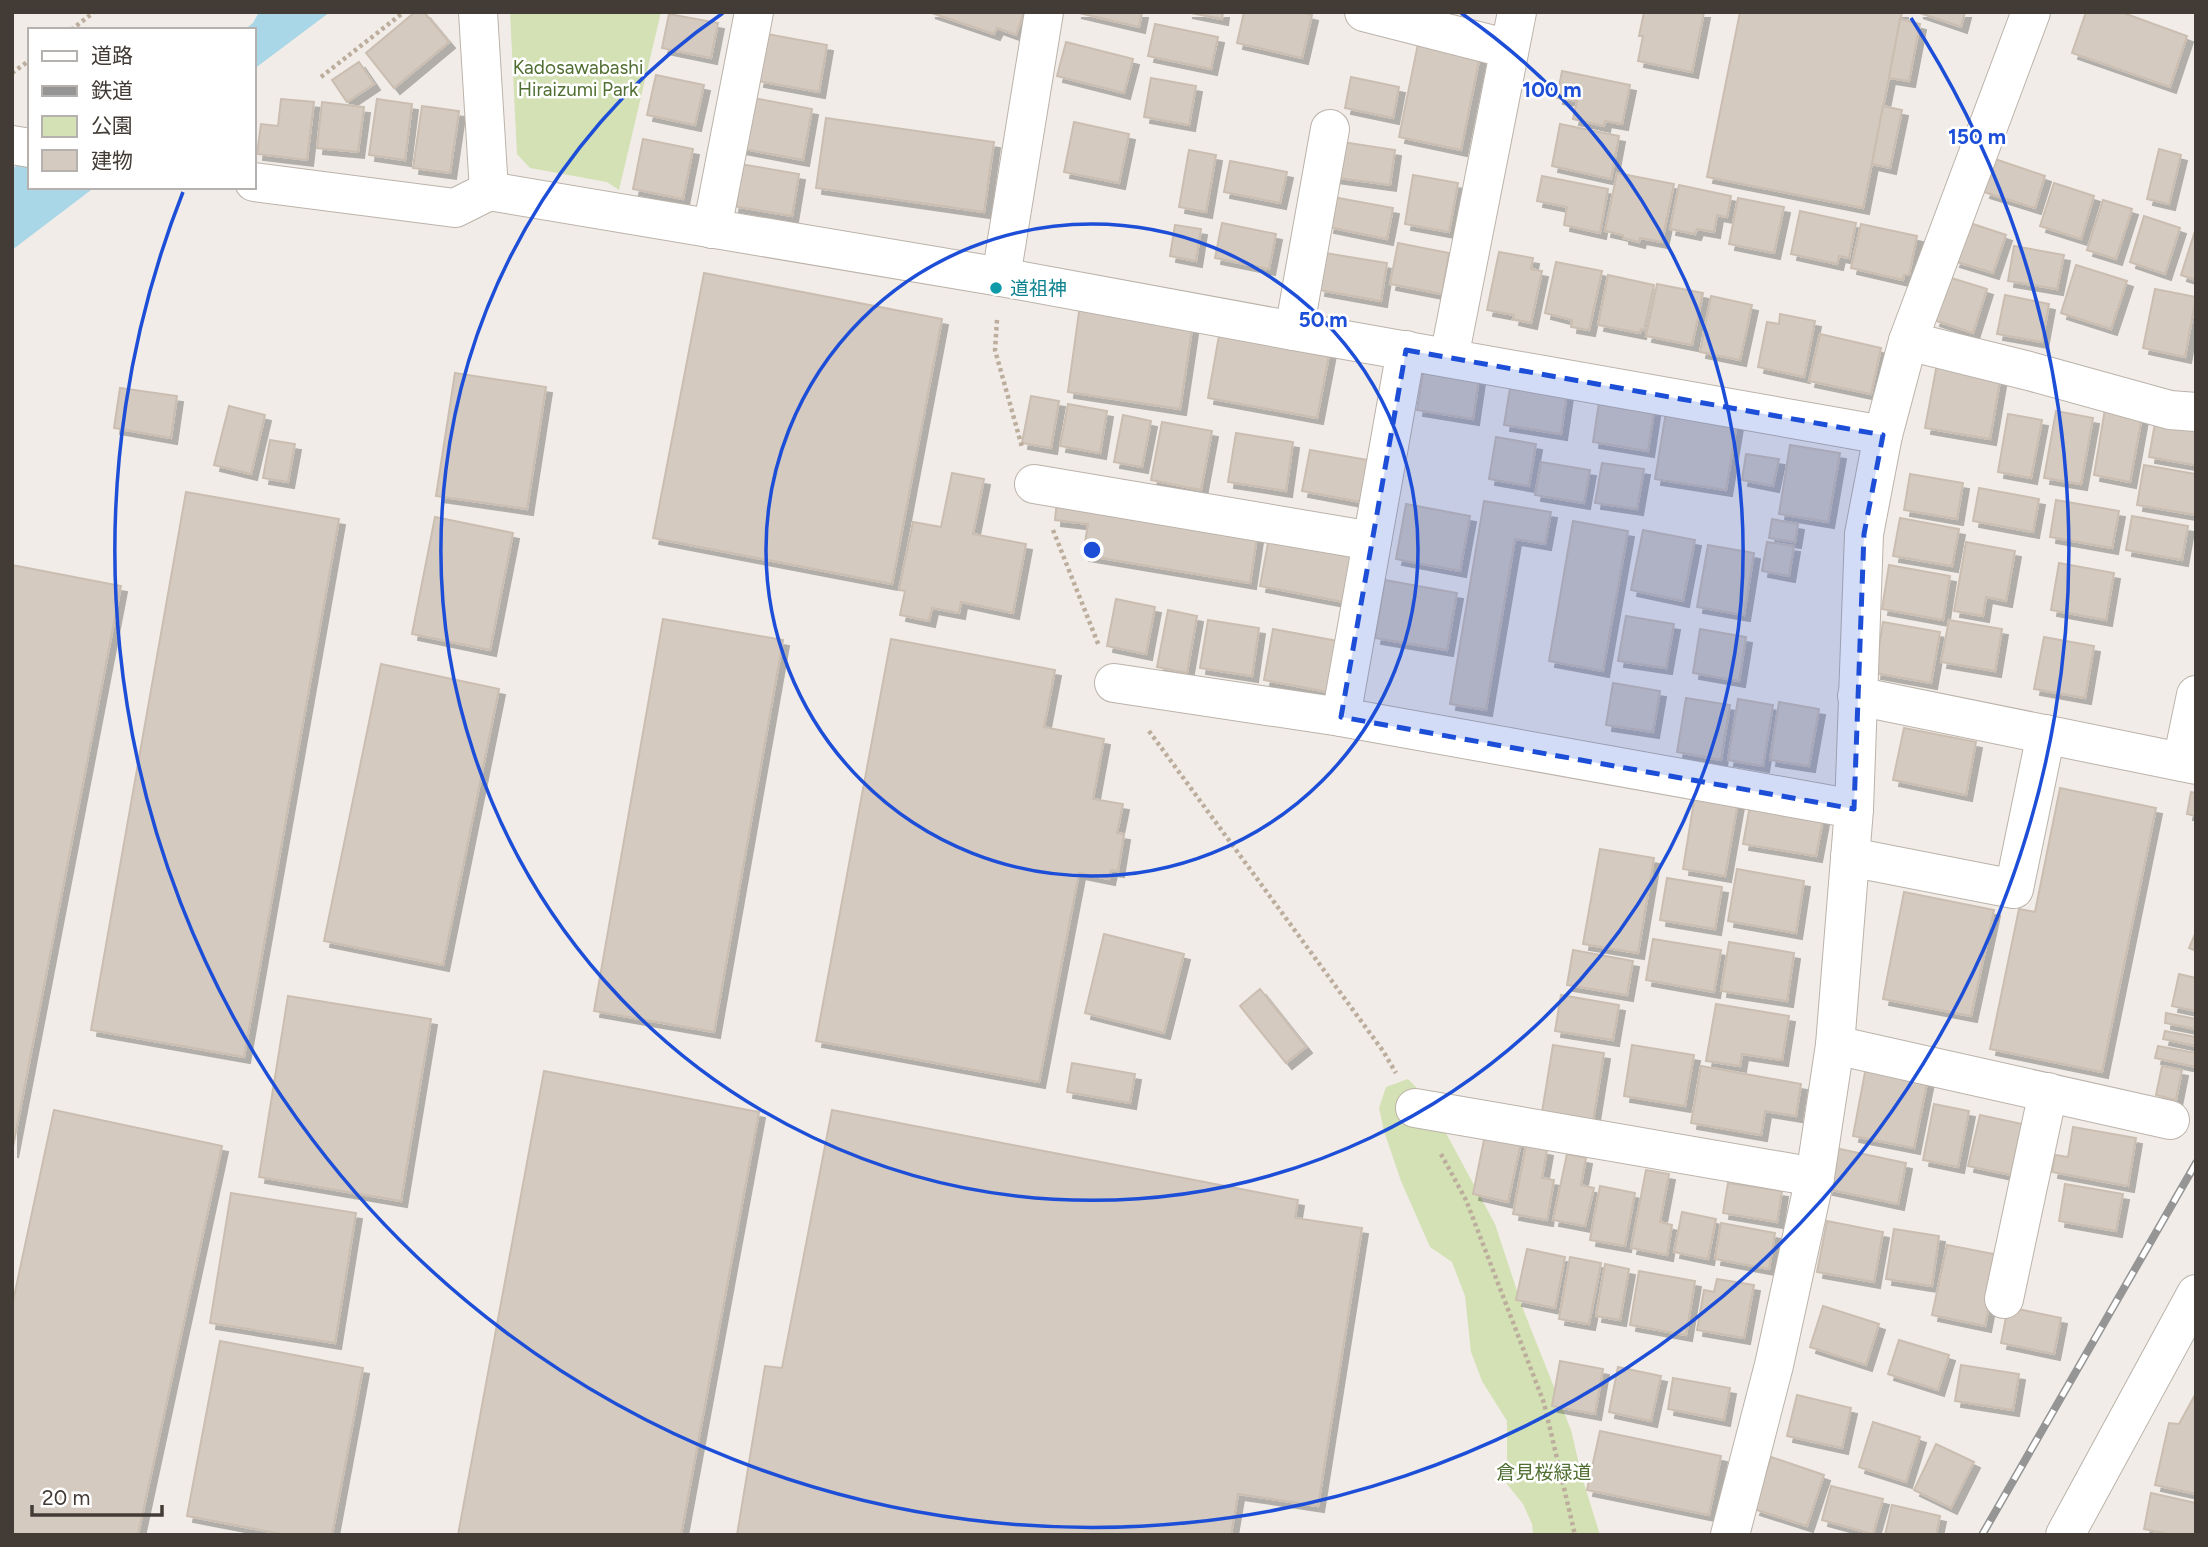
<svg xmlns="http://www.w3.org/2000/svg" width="2208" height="1547" viewBox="0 0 2208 1547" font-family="Figtree,'Noto Sans JP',sans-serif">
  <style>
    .green { fill: #d3e1b4 }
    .water { fill: #a9d7e7 }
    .building { fill: #d4cac0; stroke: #cbbeb1; stroke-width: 2; filter: url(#shadow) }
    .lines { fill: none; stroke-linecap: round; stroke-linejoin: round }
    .minor-casing { stroke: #bbb3aa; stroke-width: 40 }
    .path { stroke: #bcad9d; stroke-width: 4.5; stroke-dasharray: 3.5 3.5; stroke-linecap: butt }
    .minor { stroke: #fff; stroke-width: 38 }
    .rail-casing { stroke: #959595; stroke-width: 8 }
    .rail { stroke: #fff; stroke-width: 5; stroke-dasharray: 16; stroke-linecap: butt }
    .marked { fill: #1d4ed8; fill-opacity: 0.2; stroke: #1d4ed8; stroke-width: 5; stroke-dasharray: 14 9; stroke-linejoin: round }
    .ring { fill: none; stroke: #1d4ed8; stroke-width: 3.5 }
    .culture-dot { fill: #0f9aa8; stroke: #fff; stroke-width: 2.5 }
    .labels { text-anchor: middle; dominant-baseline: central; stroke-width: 5; stroke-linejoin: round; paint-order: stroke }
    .park-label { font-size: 19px; fill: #506e31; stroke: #fff }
    .culture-label { font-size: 19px; fill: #0d838f; stroke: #fff; text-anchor: start }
    .centre { fill: #1d4ed8; stroke: #fff; stroke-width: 3.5 }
    .ring-label { font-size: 21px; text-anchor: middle; font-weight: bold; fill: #1d4ed8; stroke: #fff; stroke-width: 5; stroke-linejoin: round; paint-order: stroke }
  </style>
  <defs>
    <filter id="shadow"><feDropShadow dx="6" dy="6" stdDeviation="0" flood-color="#0004"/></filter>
  </defs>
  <rect width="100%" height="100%" fill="#f1ece7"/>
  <g class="green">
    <polygon points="510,12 661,12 619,190 607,182 530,168 517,154"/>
    <polygon points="1408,1079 1427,1098 1495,1224 1523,1309 1571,1430 1582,1477 1600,1535 1533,1535 1532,1524 1523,1504 1507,1484 1507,1421 1482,1381 1471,1352 1465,1296 1452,1262 1430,1247 1401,1181 1384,1131 1379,1108 1386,1087"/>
  </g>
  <g class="water">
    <polygon points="259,12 330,12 254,69 254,30 244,30 253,23"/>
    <polygon points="30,160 30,187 95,187 12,250 12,168"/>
  </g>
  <g class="building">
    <polygon points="415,12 424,12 449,42 394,88 366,53"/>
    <polygon points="929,12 1024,12 1016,35 997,28 994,34"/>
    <polygon points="1075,12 1142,12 1139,27"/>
    <polygon points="1186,12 1223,12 1222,19"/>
    <polygon points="1244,12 1301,12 1312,15 1302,58 1237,43"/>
    <polygon points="1644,12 1704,12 1692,72 1638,61 1643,36 1639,36"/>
    <polygon points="1740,12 1902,12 1863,208 1707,177"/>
    <polygon points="1917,12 1965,12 1961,27"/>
    <polygon points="2086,12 2121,12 2187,36 2170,87 2072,53"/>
    <polygon points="669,14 718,23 711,58 662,48"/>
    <polygon points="1900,19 1920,24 1909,81 1889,78"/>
    <polygon points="1155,24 1218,37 1211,69 1148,56"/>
    <polygon points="767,34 827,45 819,92 758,81"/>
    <polygon points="1066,42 1133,59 1124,93 1057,76"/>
    <polygon points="1418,44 1480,56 1461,150 1399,137"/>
    <polygon points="359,62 374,84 347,102 332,80"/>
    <polygon points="1562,71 1630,85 1622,124 1605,121 1604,126 1573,119 1577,101 1557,98"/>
    <polygon points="656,75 704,85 695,125 647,115"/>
    <polygon points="1351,77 1399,87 1393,118 1345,108"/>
    <polygon points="1151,78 1196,86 1189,125 1144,117"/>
    <polygon points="748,97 812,109 803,160 739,148"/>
    <polygon points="281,99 314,102 307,160 257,154 261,124 278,126"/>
    <polygon points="377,99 412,104 405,160 369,155"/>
    <polygon points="322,102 364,107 358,152 317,148"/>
    <polygon points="422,106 459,111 450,173 413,168"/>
    <polygon points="1883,106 1902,110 1890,168 1872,164"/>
    <polygon points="826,118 994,142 984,212 816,188"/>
    <polygon points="1074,122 1129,134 1119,183 1064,172"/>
    <polygon points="1560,124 1619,136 1611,179 1552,166"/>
    <polygon points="643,139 693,149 683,199 633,189"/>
    <polygon points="1336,141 1395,150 1390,185 1331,177"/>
    <polygon points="2159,149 2181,155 2169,204 2147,199"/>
    <polygon points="1189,150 1216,155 1206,212 1179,207"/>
    <polygon points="1995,159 2045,176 2035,208 1984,192"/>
    <polygon points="1230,161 1287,172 1280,203 1224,192"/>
    <polygon points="740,164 799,174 792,216 733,206"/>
    <polygon points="1617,173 1674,184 1662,242 1640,238 1639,242 1623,238 1623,235 1605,231"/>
    <polygon points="1413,175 1458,183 1449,232 1405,224"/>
    <polygon points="1542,176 1608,189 1600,233 1564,225 1567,207 1537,201"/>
    <polygon points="2054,183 2094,196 2081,239 2040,226"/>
    <polygon points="1679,185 1731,196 1727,217 1717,215 1714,232 1697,229 1695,234 1670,229"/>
    <polygon points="1333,197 1393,208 1387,239 1328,227"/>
    <polygon points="1738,198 1784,207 1774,253 1729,244"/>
    <polygon points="2103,200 2132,209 2116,259 2087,250"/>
    <polygon points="1800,211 1856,223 1849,258 1839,256 1837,264 1791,254"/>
    <polygon points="2144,216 2180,228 2165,274 2130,262"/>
    <polygon points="1967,222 2006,235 1993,273 1954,261"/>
    <polygon points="1222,223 1276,234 1269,269 1215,258"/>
    <polygon points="1861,224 1917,236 1909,275 1904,275 1903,280 1851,268"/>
    <polygon points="1175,225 1201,229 1196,261 1170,256"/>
    <polygon points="2195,231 2196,231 2196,280 2181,275"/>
    <polygon points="1398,243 1449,253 1442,294 1390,284"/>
    <polygon points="2014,246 2064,255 2057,289 2008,281"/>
    <polygon points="1499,252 1533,258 1531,269 1542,271 1531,323 1513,319 1514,315 1487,310"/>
    <polygon points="1325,253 1387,263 1381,301 1319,290"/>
    <polygon points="1556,262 1602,271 1589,330 1571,327 1572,320 1545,313"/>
    <polygon points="2076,265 2127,281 2111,329 2061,313"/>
    <polygon points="704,273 942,319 892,584 653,538"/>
    <polygon points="1608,275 1654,285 1644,330 1641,329 1640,333 1598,325"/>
    <polygon points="1948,277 1987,289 1973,333 1934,320"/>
    <polygon points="1657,284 1703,293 1692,345 1646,336"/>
    <polygon points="2155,289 2196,297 2185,357 2143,348"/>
    <polygon points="2005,295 2049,304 2042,342 1997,334"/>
    <polygon points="1711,296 1752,305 1740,360 1700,352"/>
    <polygon points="1080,305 1193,322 1180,409 1068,392"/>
    <polygon points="1780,314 1815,321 1804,377 1758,367 1767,322 1779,324"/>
    <polygon points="1220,330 1330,350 1317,418 1208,398"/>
    <polygon points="1820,334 1881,348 1871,394 1809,381"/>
    <polygon points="1426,355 1481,364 1473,419 1417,410"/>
    <polygon points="1937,364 2001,375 1990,439 1925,428"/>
    <polygon points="455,373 546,387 527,509 436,496"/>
    <polygon points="1512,376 1568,386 1561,434 1504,425"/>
    <polygon points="120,388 177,396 171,438 114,428"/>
    <polygon points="1031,396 1059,401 1051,448 1022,443"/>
    <polygon points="1600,396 1655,405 1648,451 1593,442"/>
    <polygon points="1068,404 1107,411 1100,453 1060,446"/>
    <polygon points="229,406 265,415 251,474 214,465"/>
    <polygon points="2105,409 2142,416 2130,482 2094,475"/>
    <polygon points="2056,411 2093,418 2081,484 2044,478"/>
    <polygon points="1666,412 1737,423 1726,490 1655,479"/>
    <polygon points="2008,414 2042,420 2031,478 1998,472"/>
    <polygon points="1123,415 1151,421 1142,467 1114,462"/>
    <polygon points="1162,422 1212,431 1201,490 1151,480"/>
    <polygon points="2155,423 2196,430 2195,465 2149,457"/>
    <polygon points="1236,433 1293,442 1286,491 1228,482"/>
    <polygon points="1496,437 1536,444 1529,486 1489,479"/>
    <polygon points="270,440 295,444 288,482 263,478"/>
    <polygon points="1790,445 1840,453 1828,522 1779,514"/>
    <polygon points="1310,450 1368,460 1361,502 1302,491"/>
    <polygon points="1746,454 1779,459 1773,486 1742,480"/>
    <polygon points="1541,462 1590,470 1584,503 1535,495"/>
    <polygon points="1602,463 1644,469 1637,509 1595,503"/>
    <polygon points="2144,465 2196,474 2196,515 2137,505"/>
    <polygon points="952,473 984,479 973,534 1026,544 1013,613 961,602 959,613 932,608 929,621 900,615 905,591 899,590 913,522 941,527"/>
    <polygon points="1910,474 1963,483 1957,519 1904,510"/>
    <polygon points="1979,488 2039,499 2033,532 1973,521"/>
    <polygon points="186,492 339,519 244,1057 91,1030"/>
    <polygon points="1057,499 1258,530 1250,583 1083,555 1088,524 1055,520"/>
    <polygon points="2056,500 2119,511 2112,548 2050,537"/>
    <polygon points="1484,501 1551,512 1545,544 1515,539 1486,710 1450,704"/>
    <polygon points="1406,504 1470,516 1460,571 1396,559"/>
    <polygon points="2132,516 2188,526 2182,560 2126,550"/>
    <polygon points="435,517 513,533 490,650 412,634"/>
    <polygon points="1900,518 1959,529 1952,566 1893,556"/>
    <polygon points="1772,519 1798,524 1795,542 1769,538"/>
    <polygon points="1573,521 1628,531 1603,671 1549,661"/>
    <polygon points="1643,530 1695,540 1683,601 1631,590"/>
    <polygon points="1269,538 1358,555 1349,603 1260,586"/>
    <polygon points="1767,542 1794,546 1789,576 1762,571"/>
    <polygon points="1966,542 2015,551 2006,601 1986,597 1983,616 1954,611"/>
    <polygon points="1708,545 1754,553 1744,615 1697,607"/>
    <polygon points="2059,563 2114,573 2106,620 2051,610"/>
    <polygon points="12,565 121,586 12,1152"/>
    <polygon points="1889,565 1950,576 1943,620 1882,609"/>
    <polygon points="1385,580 1457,593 1447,650 1375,638"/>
    <polygon points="1116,599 1155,607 1146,654 1107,646"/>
    <polygon points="1168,610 1197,616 1187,673 1157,667"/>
    <polygon points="1626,616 1674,624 1666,668 1618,661"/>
    <polygon points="663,619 783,640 714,1032 594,1011"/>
    <polygon points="1208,620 1259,628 1252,676 1200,668"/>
    <polygon points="1949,620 2002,629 1995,671 1941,662"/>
    <polygon points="1883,622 1940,632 1931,683 1875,673"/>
    <polygon points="1273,629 1338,641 1328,692 1264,680"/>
    <polygon points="1700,629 1746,637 1739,681 1693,673"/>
    <polygon points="2044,637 2094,646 2085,698 2034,689"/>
    <polygon points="891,639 1055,670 1044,727 1104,739 1093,799 1123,804 1117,833 1124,834 1118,871 1111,870 1109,879 1079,873 1039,1082 816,1041"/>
    <polygon points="381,664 499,689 443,965 324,941"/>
    <polygon points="1613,683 1660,691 1653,732 1606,725"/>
    <polygon points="1686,698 1730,705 1721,760 1677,752"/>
    <polygon points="1738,699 1773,705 1763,766 1728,760"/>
    <polygon points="1779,702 1819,709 1809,766 1770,760"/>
    <polygon points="1904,728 1976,742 1966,795 1893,780"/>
    <polygon points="2060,788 2156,808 2102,1072 1990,1049 2019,909 2035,912"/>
    <polygon points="2191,792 2196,793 2196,816 2187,814"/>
    <polygon points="1695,795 1738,802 1725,876 1683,869"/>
    <polygon points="1750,806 1823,819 1816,856 1743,844"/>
    <polygon points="1600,849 1654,858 1638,953 1583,944"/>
    <polygon points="1737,869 1804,881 1796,933 1728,921"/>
    <polygon points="1667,878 1722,887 1715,929 1660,920"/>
    <polygon points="1904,892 1994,910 1971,1016 1883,999"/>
    <polygon points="2196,932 2196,951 2189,948"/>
    <polygon points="1104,934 1184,954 1164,1033 1085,1013"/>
    <polygon points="1653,939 1721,950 1714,992 1646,980"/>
    <polygon points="1729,942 1794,953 1787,1001 1721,991"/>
    <polygon points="1573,950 1633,961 1627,995 1567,985"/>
    <polygon points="2179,974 2196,978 2196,1011 2172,1006"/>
    <polygon points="1260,989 1306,1047 1286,1063 1240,1006"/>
    <polygon points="1561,995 1619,1005 1613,1040 1555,1031"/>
    <polygon points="288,996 431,1019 401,1201 259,1177"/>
    <polygon points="1716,1004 1789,1016 1782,1060 1742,1054 1740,1066 1706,1061"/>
    <polygon points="2166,1013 2196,1019 2196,1029 2165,1023"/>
    <polygon points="2165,1031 2196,1037 2196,1046 2163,1039"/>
    <polygon points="1553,1045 1604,1053 1593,1121 1542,1112"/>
    <polygon points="1632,1045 1694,1055 1685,1106 1624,1096"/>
    <polygon points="2158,1046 2196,1053 2196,1067 2155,1058"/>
    <polygon points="1072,1063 1135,1074 1130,1103 1067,1092"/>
    <polygon points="1701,1066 1801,1084 1796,1116 1765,1111 1761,1135 1691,1123"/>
    <polygon points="2162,1066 2182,1070 2176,1100 2156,1095"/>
    <polygon points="1866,1067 1928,1078 1914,1148 1853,1136"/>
    <polygon points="544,1071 759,1112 681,1535 458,1535"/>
    <polygon points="1934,1104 1969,1111 1958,1167 1923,1160"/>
    <polygon points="54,1110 222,1146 138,1535 12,1535 12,1306"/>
    <polygon points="832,1110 1298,1200 1295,1218 1362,1228 1318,1506 1238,1494 1231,1535 737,1535 765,1366 782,1368"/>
    <polygon points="1980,1115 2022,1124 2011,1175 1968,1166"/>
    <polygon points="2073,1127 2136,1138 2128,1186 2052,1172 2055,1155 2068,1157"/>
    <polygon points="1485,1135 1521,1143 1508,1202 1473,1194"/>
    <polygon points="1526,1145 1547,1150 1542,1178 1554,1180 1547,1220 1513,1214"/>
    <polygon points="1835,1148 1906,1163 1898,1204 1827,1189"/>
    <polygon points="1567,1154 1586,1158 1581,1185 1594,1188 1585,1226 1553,1220"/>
    <polygon points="1646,1170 1669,1174 1660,1222 1672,1225 1667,1255 1631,1248"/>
    <polygon points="1728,1183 1782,1191 1777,1222 1723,1213"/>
    <polygon points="2065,1184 2123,1194 2116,1231 2059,1221"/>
    <polygon points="1600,1186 1635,1193 1625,1246 1590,1240"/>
    <polygon points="231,1193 356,1213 335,1343 210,1323"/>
    <polygon points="1682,1212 1716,1219 1708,1259 1674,1252"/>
    <polygon points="1827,1221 1883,1232 1874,1282 1817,1272"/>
    <polygon points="1721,1223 1775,1233 1769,1269 1715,1259"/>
    <polygon points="1894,1229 1939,1236 1932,1286 1886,1279"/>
    <polygon points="1947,1245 1999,1255 1985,1326 1932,1315"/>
    <polygon points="1527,1249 1565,1257 1555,1308 1516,1300"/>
    <polygon points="1570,1257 1601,1263 1589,1324 1559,1319"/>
    <polygon points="1605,1264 1629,1269 1620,1320 1596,1316"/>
    <polygon points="1639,1271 1695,1281 1686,1335 1630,1325"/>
    <polygon points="1717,1279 1754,1285 1744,1338 1697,1330 1704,1290 1714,1292"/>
    <polygon points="1823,1306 1879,1324 1866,1365 1810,1347"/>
    <polygon points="2008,1307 2061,1318 2054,1354 2001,1343"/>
    <polygon points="1899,1340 1949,1355 1938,1390 1888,1374"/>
    <polygon points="220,1341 363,1368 332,1535 287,1535 187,1516"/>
    <polygon points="1560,1361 1603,1369 1595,1414 1552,1406"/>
    <polygon points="1961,1365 2019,1374 2013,1410 1955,1401"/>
    <polygon points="1618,1367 1661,1376 1651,1421 1609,1412"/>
    <polygon points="1673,1378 1730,1388 1724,1420 1668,1409"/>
    <polygon points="2196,1393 2196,1494 2155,1485 2169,1423 2179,1424"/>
    <polygon points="1797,1395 1851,1408 1842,1448 1787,1436"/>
    <polygon points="1873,1422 1920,1437 1906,1482 1859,1467"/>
    <polygon points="1600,1431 1721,1456 1709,1515 1587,1490"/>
    <polygon points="1936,1444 1974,1462 1951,1508 1914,1490"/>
    <polygon points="1771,1457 1824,1475 1807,1526 1754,1509"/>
    <polygon points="1831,1486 1883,1499 1873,1534 1822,1520"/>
    <polygon points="2151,1493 2196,1503 2196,1535 2172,1535 2144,1529"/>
    <polygon points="1892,1505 1940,1516 1936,1535 1885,1535"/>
  </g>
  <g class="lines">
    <g class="minor-casing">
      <g id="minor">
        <polyline points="478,12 489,191"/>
        <polyline points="1364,12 1509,49"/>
        <polyline points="12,145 30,148"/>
        <polyline points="254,182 455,208 489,191 1001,277 1294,331 1883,435"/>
        <polyline points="712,229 754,12"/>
        <polyline points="1001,277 1044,12"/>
        <polyline points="1294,331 1330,129"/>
        <polyline points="1908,341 2029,371 2170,410 2196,412"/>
        <polyline points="1449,358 1517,12"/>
        <polyline points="1034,484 1372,541"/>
        <polyline points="1114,683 1341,717 1854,809"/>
        <polyline points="1857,696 2196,765"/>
        <polyline points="1341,717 1406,350"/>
        <polyline points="2182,762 2196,695"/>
        <polyline points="1850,857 2014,889 2046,734"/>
        <polyline points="1835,1045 2170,1120"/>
        <polyline points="1415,1108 1815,1177"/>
        <polyline points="2004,1299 2048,1092"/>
        <polyline points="1730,1535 1774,1365 1815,1177 1835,1045 1854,809 1864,534 1883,435 1908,341 2031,12"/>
        <polyline points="2065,1535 2196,1294"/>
      </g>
    </g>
    <g class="path">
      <polyline points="71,30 94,12"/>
      <polyline points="12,73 30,60"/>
      <polyline points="321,77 404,12"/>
      <polyline points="997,320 995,350 1022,447"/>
      <polyline points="1053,530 1099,646"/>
      <polyline points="1149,731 1383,1051 1396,1073"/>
      <polyline points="1441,1154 1466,1200 1544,1403 1575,1535"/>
    </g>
    <use href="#minor" class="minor"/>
    <g class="rail-casing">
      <polyline id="rail" points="1982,1535 2196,1163"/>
    </g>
    <use href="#rail" class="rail"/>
  </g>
  <path class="marked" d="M1406,350L1883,435L1864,534L1854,809L1341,717Z"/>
  <g class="ring">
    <circle cx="1092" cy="550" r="326"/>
    <path d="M1461 13A651 651 0 1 1 723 13"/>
    <path d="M1911 18A977 977 0 1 1 183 192"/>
  </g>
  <circle class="culture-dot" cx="996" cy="288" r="7"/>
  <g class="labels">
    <g class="park-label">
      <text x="578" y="67">Kadosawabashi<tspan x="578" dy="22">Hiraizumi Park</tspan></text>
      <text x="1544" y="1472">倉見桜緑道</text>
    </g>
    <g class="culture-label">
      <text x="1010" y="288">道祖神</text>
    </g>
  </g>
  <circle cx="1092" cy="550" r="10" class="centre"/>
  <g class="ring-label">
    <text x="1552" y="97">100 m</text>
    <text x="1977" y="144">150 m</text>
    <text x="1323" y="327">50 m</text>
  </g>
  <rect width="2208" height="1547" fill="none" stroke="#433c36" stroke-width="28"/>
  <rect x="28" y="28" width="228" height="161" fill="#ffffff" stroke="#b4b1af" stroke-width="2"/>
  <rect x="42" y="51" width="35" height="10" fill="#ffffff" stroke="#b4b1af" stroke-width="2"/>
  <text x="91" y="63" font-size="21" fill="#433c36">道路</text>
  <rect x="42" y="86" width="35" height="10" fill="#959595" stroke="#b4b1af" stroke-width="2"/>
  <text x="91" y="98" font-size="21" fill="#433c36">鉄道</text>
  <rect x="42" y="116" width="35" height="21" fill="#d3e1b4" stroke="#b4b1af" stroke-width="2"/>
  <text x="91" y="133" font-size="21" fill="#433c36">公園</text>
  <rect x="42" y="150" width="35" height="21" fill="#d4cac0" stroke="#b4b1af" stroke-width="2"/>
  <text x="91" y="168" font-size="21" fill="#433c36">建物</text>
  <path d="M32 1505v10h130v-10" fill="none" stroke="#433c36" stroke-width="3.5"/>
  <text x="42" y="1505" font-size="21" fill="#433c36" stroke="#ffffff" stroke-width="5" paint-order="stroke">20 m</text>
</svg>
